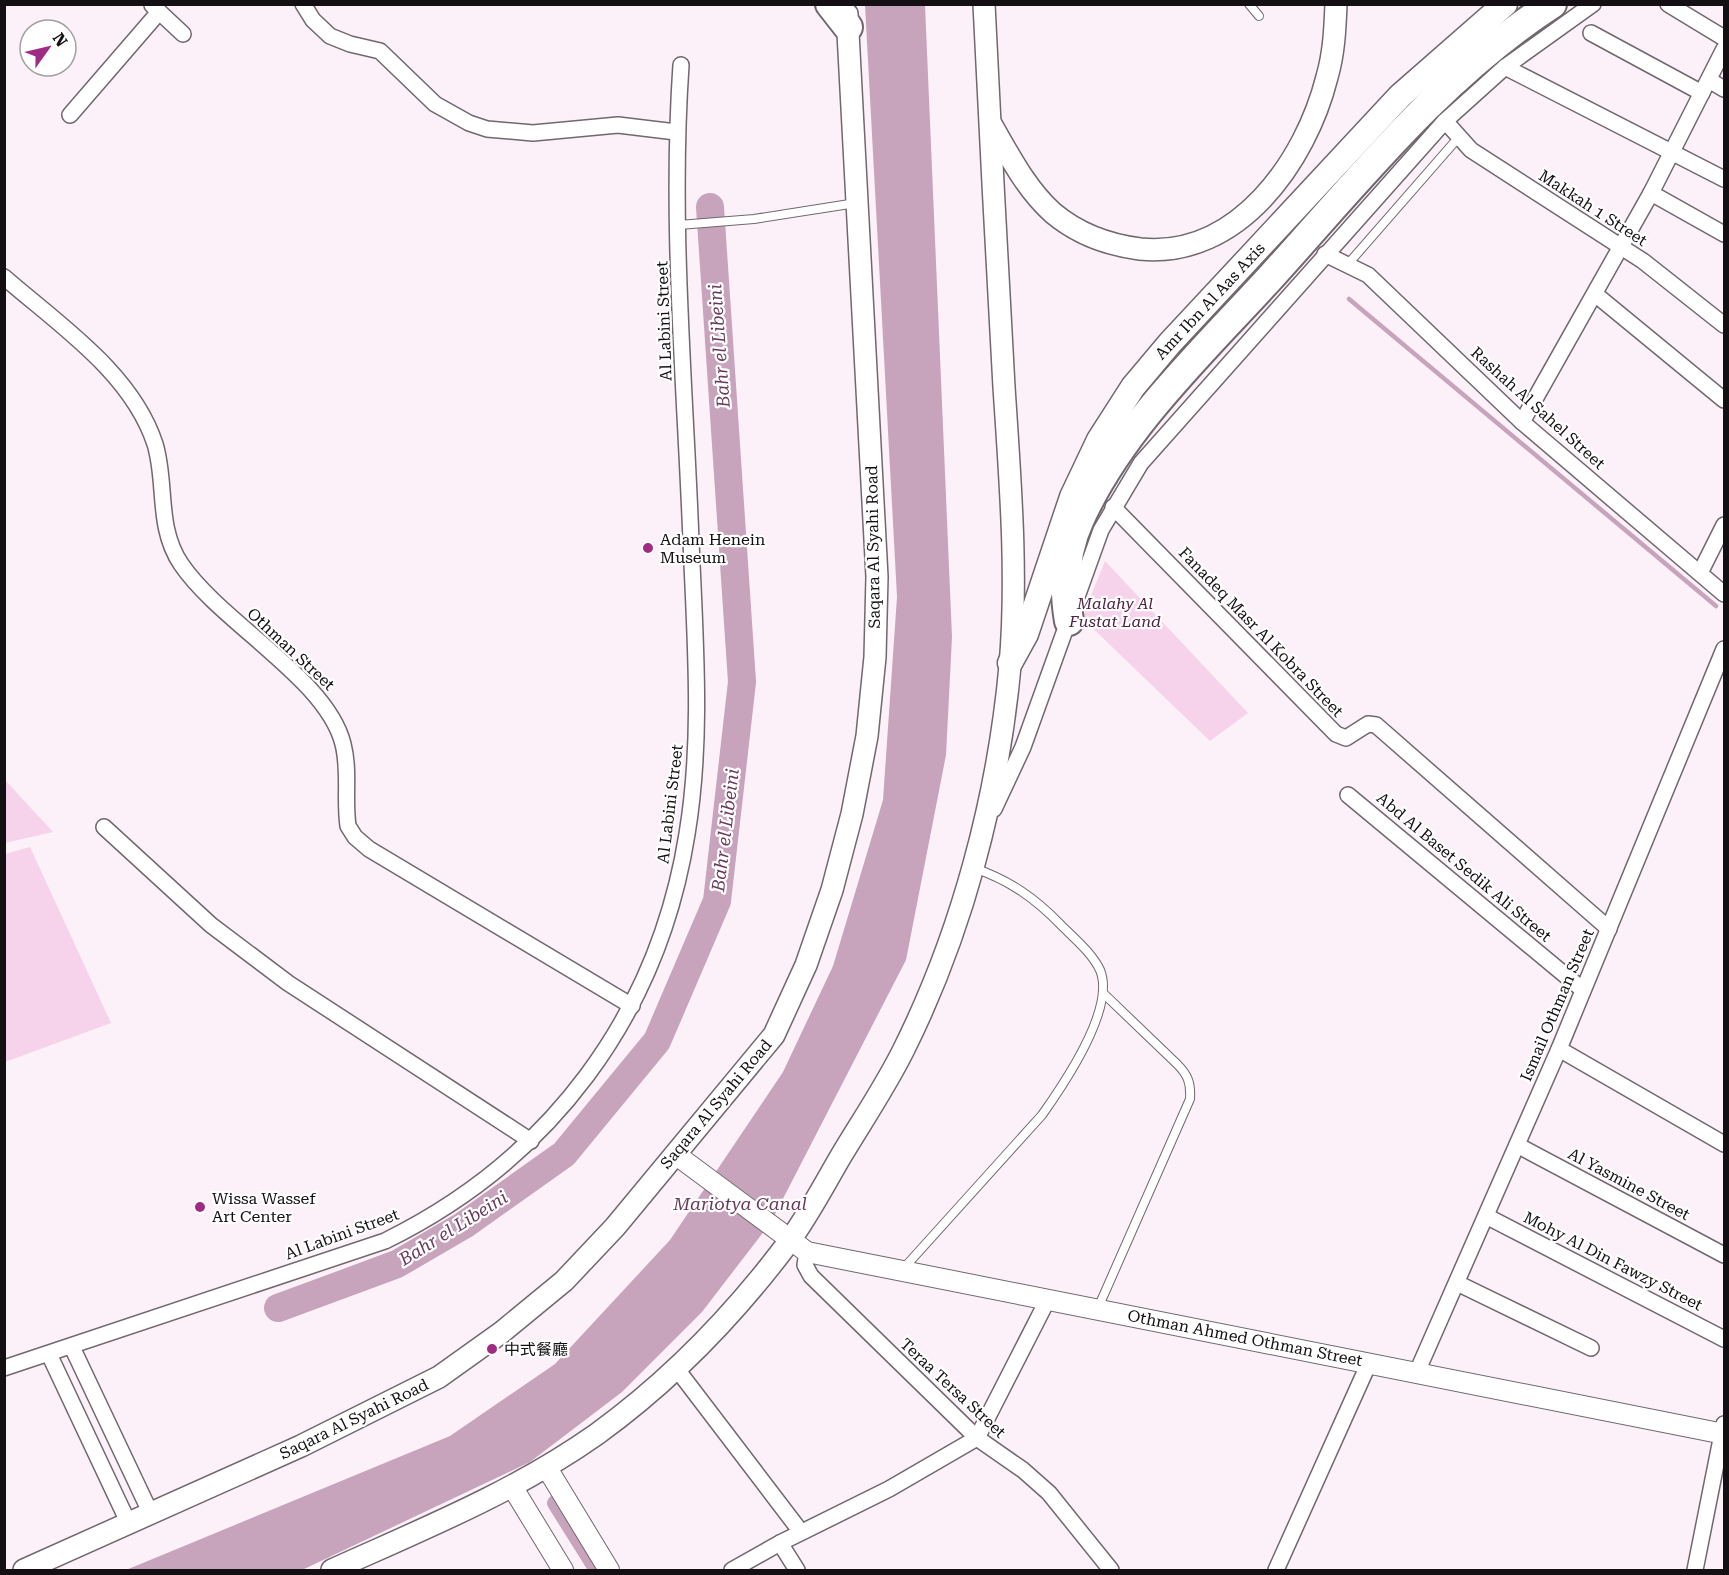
<svg xmlns="http://www.w3.org/2000/svg" width="1729" height="1575" viewBox="0 0 1729 1575" font-family="'Roboto Serif','Noto Sans SC',serif">
  <style>
    .green { fill: #f6d3ea }
    .water { fill: #c8a3bc }
    .lines { fill: none; stroke-linecap: round; stroke-linejoin: round }
    .stream { stroke: #c8a3bc; stroke-width: 4.5 }
    .canal { stroke: #c8a3bc; stroke-width: 16 }
    .river { stroke: #c8a3bc; stroke-width: 28 }
    .service-casing { stroke: #71676e; stroke-width: 10 }
    .minor-casing { stroke: #71676e; stroke-width: 18 }
    .tertiary-casing { stroke: #71676e; stroke-width: 22 }
    .secondary-casing { stroke: #71676e; stroke-width: 24 }
    .primary-casing { stroke: #71676e; stroke-width: 27 }
    .motorway-casing { stroke: #71676e; stroke-width: 32 }
    .service { stroke: #fff; stroke-width: 8 }
    .minor { stroke: #fff; stroke-width: 15 }
    .tertiary { stroke: #fff; stroke-width: 20 }
    .secondary { stroke: #fff; stroke-width: 21 }
    .primary { stroke: #fff; stroke-width: 24 }
    .motorway { stroke: #fff; stroke-width: 28 }
    .poi-dot { fill: #a02b85; stroke: #fff; stroke-width: 2 }
    .labels { text-anchor: middle; dominant-baseline: central; stroke-width: 4.5; stroke-linejoin: round; paint-order: stroke }
    .street-label { font-size: 16px; fill: #130f12; stroke: #fff }
    .poi-label { font-size: 16px; fill: #130f12; stroke: #fff; text-anchor: start }
    .park-label { font-size: 16px; font-style: italic; fill: #502143; stroke: #fff }
    .water-label { font-size: 18px; font-style: italic; fill: #69395b; stroke: #fff }
  </style>
  <rect width="100%" height="100%" fill="#fcf1f8"/>
  <g class="green">
    <polygon points="1105,561 1248,713 1210,741 1082,618"/>
    <polygon points="5,780 53,832 5,843"/>
    <polygon points="30,847 111,1023 5,1062 5,854"/>
  </g>
  <polygon class="water" points="865,5 925,5 952,637 946,755 906,960 771,1222 702,1312 622,1392 530,1462 302,1570 126,1570 450,1436 555,1364 670,1240 783,1072 833,966 883,800 897,597"/>
  <g class="lines">
    <polyline class="stream" points="1349,299 1716,606"/>
    <polyline class="canal" points="555,1503 597,1570"/>
    <polyline class="river" points="278,1308 397,1264 464,1225 564,1154 657,1041 717,901 742,682 710,207"/>
    <g class="service-casing">
      <g id="service">
        <polyline points="1249,4 1259,16"/>
        <polyline points="679,225 754,219 856,203"/>
        <polyline points="1348,264 1458,138"/>
        <path d="M903,1269L1042,1115C1064,1084 1116,1008 1100,970C1092,953 1074,938 1061,925C1035,898 1009,880 974,868"/>
        <path d="M1098,1308L1190,1099C1191,1083 1188,1075 1177,1064L1103,993"/>
      </g>
    </g>
    <g class="minor-casing">
      <g id="minor">
        <polyline points="303,4 313,20 330,36 350,44 380,51 435,104 469,123 487,129 533,133 618,125 676,132"/>
        <polyline points="1668,4 1724,38"/>
        <polyline points="152,5 183,34"/>
        <polyline points="1591,33 1702,93"/>
        <polyline points="1505,67 1724,179"/>
        <polyline points="1709,80 1724,89"/>
        <polyline points="70,115 159,12"/>
        <polyline points="1445,121 1471,150 1643,261 1724,325"/>
        <polyline points="1651,193 1724,234"/>
        <polyline points="1325,254 1368,275 1522,422 1724,594"/>
        <path d="M4,277C59,325 132,373 155,444C167,483 156,527 181,564C221,623 327,679 343,744C350,771 344,799 348,826L355,837L369,849L632,1006"/>
        <polyline points="1595,294 1724,400"/>
        <polyline points="1522,422 1651,193 1724,49"/>
        <polyline points="1113,507 1336,734 1346,738 1368,724 1376,725 1609,929"/>
        <polyline points="1700,573 1724,525"/>
        <polyline points="1348,795 1583,990"/>
        <polyline points="994,809 1023,747 1101,530 1141,463 1445,121 1505,67 1593,4"/>
        <polyline points="104,827 211,925 288,983 531,1141"/>
        <polyline points="1559,1049 1724,1144"/>
        <polyline points="1517,1145 1724,1255"/>
        <polyline points="1486,1216 1724,1339"/>
        <polyline points="807,1252 805,1265 811,1276 977,1438 1023,1470 1049,1493 1111,1570"/>
        <polyline points="1457,1283 1591,1348"/>
        <polyline points="72,1347 151,1514"/>
        <polyline points="49,1354 129,1524"/>
        <path d="M4,1368L385,1241C550,1160 658,1016 687,834C703,738 695,639 691,541C685,383 670,223 681,65"/>
        <polyline points="676,1368 801,1532"/>
        <polyline points="1417,1372 1559,1049 1724,649"/>
        <polyline points="780,1543 797,1570"/>
        <polyline points="732,1570 780,1543 889,1489 977,1438 1048,1299"/>
        <polyline points="1276,1570 1369,1363"/>
        <polyline points="1695,1570 1724,1424"/>
      </g>
    </g>
    <g class="tertiary-casing">
      <g id="tertiary">
        <polyline points="675,1154 807,1252 1724,1434"/>
        <polyline points="547,1468 609,1570"/>
        <polyline points="513,1488 563,1570"/>
      </g>
    </g>
    <g class="secondary-casing">
      <g id="secondary">
        <path d="M991,124C1009,155 1026,189 1053,213C1078,234 1109,245 1140,249C1238,259 1306,161 1327,77C1334,53 1335,29 1336,4"/>
        <polyline points="24,1570 301,1446 439,1377 502,1332 564,1281 615,1227 774,1035 806,965 832,890 852,814 867,736 875,657 877,577 847,14"/>
        <path d="M332,1570C423,1529 515,1492 597,1434C670,1381 734,1315 788,1243C808,1216 824,1185 841,1156C862,1121 885,1087 903,1051C962,933 998,797 1010,666C1018,574 1010,479 1004,387C997,259 990,132 984,4"/>
      </g>
    </g>
    <g class="primary-casing">
      <polyline id="primary" points="1010,663 1026,634 1072,497 1099,440 1133,387 1170,343 1400,96 1505,4"/>
    </g>
    <g class="motorway-casing">
      <g id="motorway">
        <polyline points="830,4 848,27"/>
        <path d="M1069,621C1063,586 1065,551 1080,519C1121,428 1204,350 1270,278C1358,181 1441,76 1552,4"/>
      </g>
    </g>
    <use href="#service" class="service"/>
    <use href="#minor" class="minor"/>
    <use href="#tertiary" class="tertiary"/>
    <use href="#secondary" class="secondary"/>
    <use href="#primary" class="primary"/>
    <use href="#motorway" class="motorway"/>
  </g>
  <g class="poi-dot">
    <circle cx="648" cy="548" r="6"/>
    <circle cx="200" cy="1207" r="6"/>
    <circle cx="492" cy="1349" r="6"/>
  </g>
  <g class="labels">
    <g class="street-label">
      <text transform="translate(1593 208) rotate(33)">Makkah 1 Street</text>
      <text transform="translate(1210 301) rotate(-47)">Amr Ibn Al Aas Axis</text>
      <text transform="translate(664 321) rotate(-92)">Al Labini Street</text>
      <text transform="translate(1538 408) rotate(42)">Rashah Al Sahel Street</text>
      <text transform="translate(873 547) rotate(-91)">Saqara Al Syahi Road</text>
      <text transform="translate(1261 632) rotate(46)">Fanadeq Masr Al Kobra Street</text>
      <text transform="translate(291 649) rotate(43)">Othman Street</text>
      <text transform="translate(670 804) rotate(-83)">Al Labini Street</text>
      <text transform="translate(1464 867) rotate(40)">Abd Al Baset Sedik Ali Street</text>
      <text transform="translate(1557 1005) rotate(-67)">Ismail Othman Street</text>
      <text transform="translate(716 1104) rotate(-50)">Saqara Al Syahi Road</text>
      <text transform="translate(1629 1184) rotate(28)">Al Yasmine Street</text>
      <text transform="translate(342 1234) rotate(-20)">Al Labini Street</text>
      <text transform="translate(1613 1261) rotate(27)">Mohy Al Din Fawzy Street</text>
      <text transform="translate(1245 1338) rotate(11)">Othman Ahmed Othman Street</text>
      <text transform="translate(953 1388) rotate(43)">Teraa Tersa Street</text>
      <text transform="translate(354 1419) rotate(-26)">Saqara Al Syahi Road</text>
    </g>
    <g class="poi-label">
      <text x="660" y="539">Adam Henein<tspan x="660" dy="18">Museum</tspan></text>
      <text x="212" y="1198">Wissa Wassef<tspan x="212" dy="18">Art Center</tspan></text>
      <text x="504" y="1349">中式餐廳</text>
    </g>
    <g class="park-label">
      <text x="1115" y="603">Malahy Al<tspan x="1115" dy="18">Fustat Land</tspan></text>
    </g>
    <g class="water-label">
      <text transform="translate(719 346) rotate(-94)">Bahr el Libeini</text>
      <text transform="translate(725 830) rotate(-83)">Bahr el Libeini</text>
      <text x="740" y="1203">Mariotya Canal</text>
      <text transform="translate(453 1228) rotate(-32)">Bahr el Libeini</text>
    </g>
  </g>
  <rect width="1729" height="1575" fill="none" stroke="#130f12" stroke-width="12"/>
  <g transform="translate(48 48) rotate(56)"><circle r="28" fill="#ffffff" stroke="#a19fa0" stroke-width="1.5"/>
  <path d="M0-4.5L10 22L0 15L-10 22Z" fill="#a02b85"/>
  <text y="-9" font-size="16" font-weight="bold" text-anchor="middle" fill="#130f12">N</text>
  </g>
</svg>
